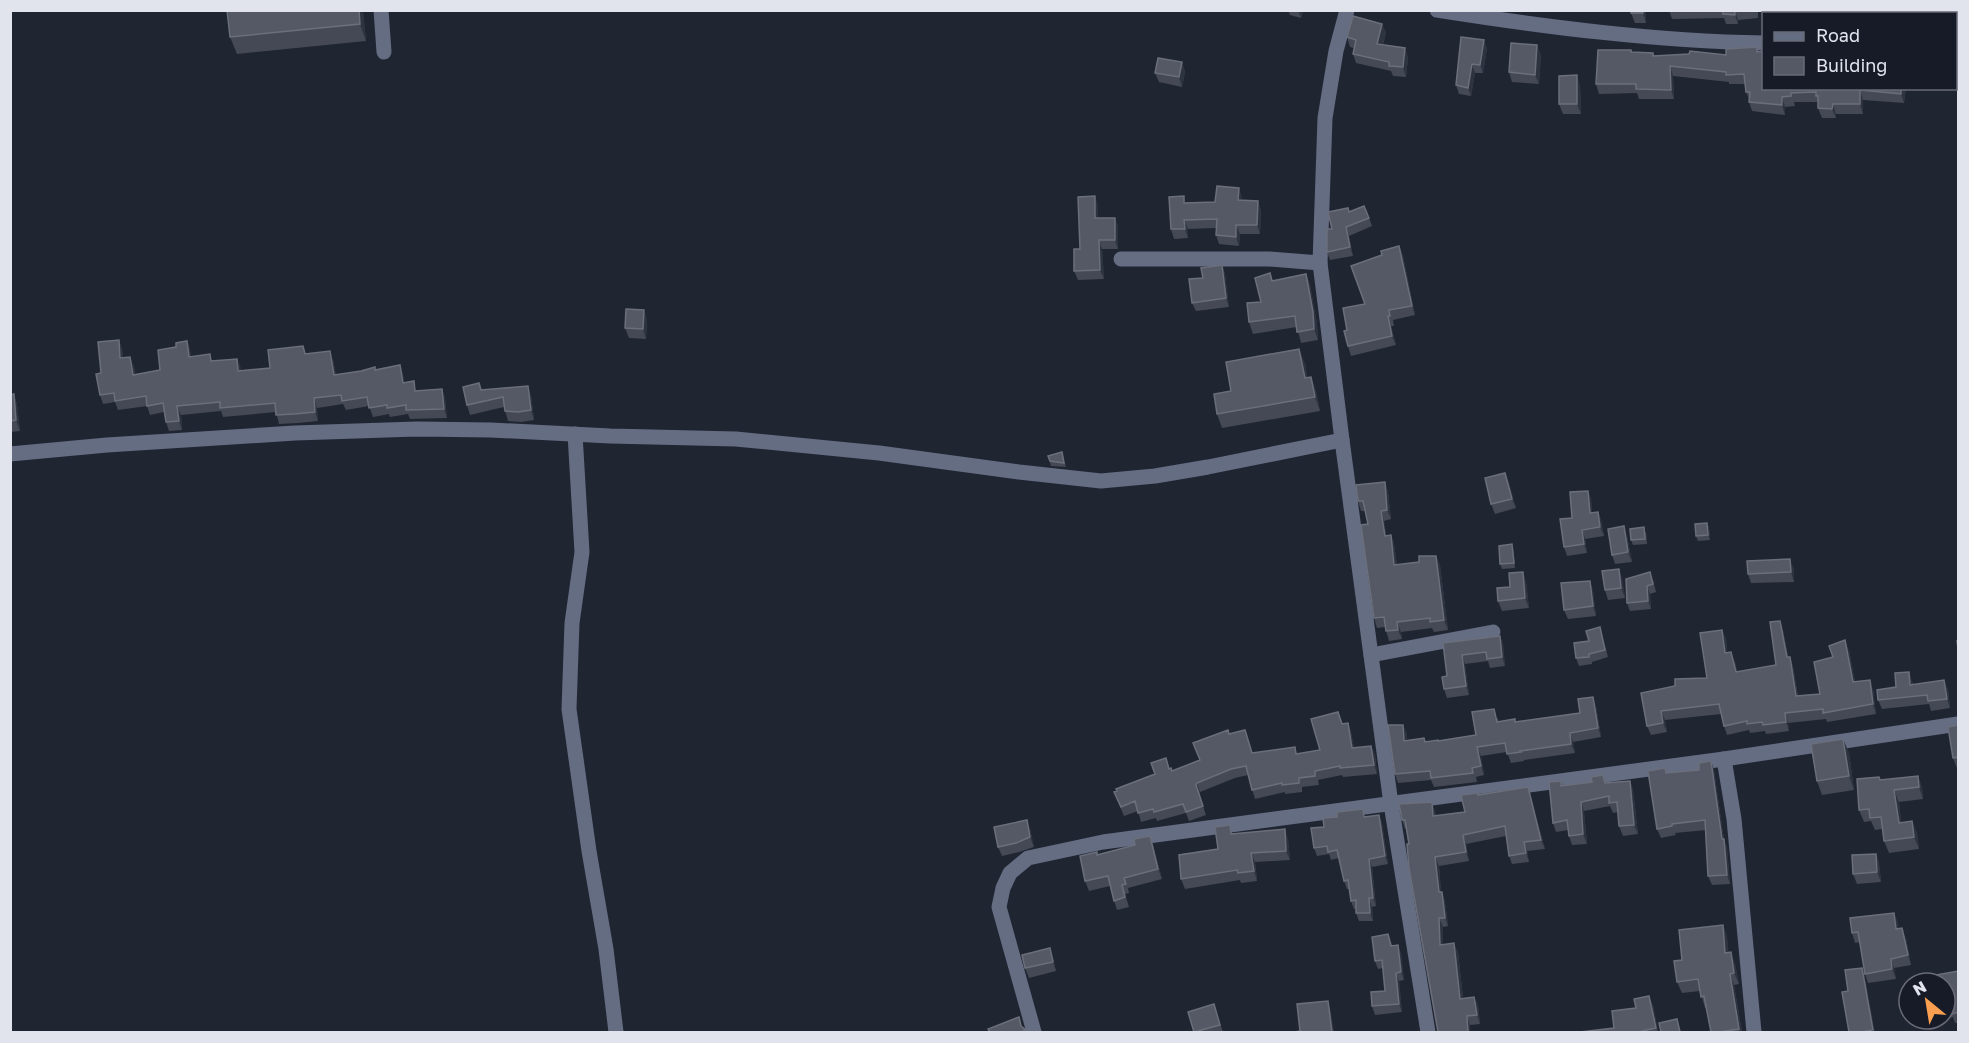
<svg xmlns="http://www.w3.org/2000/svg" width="1969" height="1043" viewBox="0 0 1969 1043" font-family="'Golos Text',sans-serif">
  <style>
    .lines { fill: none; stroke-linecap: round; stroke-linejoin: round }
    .minor { stroke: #656d83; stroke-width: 15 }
    .wall { fill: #444955 }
    .shaded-wall { fill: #2e3340 }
    .building { fill: #555966; stroke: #6b6f7b; stroke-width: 1.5 }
  </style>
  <rect width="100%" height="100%" fill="#202532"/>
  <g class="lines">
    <g class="minor">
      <polyline points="381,10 384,52"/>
      <polyline points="1347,10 1336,51 1325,118 1320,263 1342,440 1391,804 1428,1032"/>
      <path d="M1437,10C1545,27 1654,41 1764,43"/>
      <polyline points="1956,33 1958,33"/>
      <polyline points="1121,259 1269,259 1320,263"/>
      <polyline points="575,434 582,552 572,623 569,709 589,851 606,949 616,1032"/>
      <polyline points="10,454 107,445 295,433 417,429 491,430 610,436 736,439 879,453 1019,472 1101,481 1155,476 1208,467 1342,440"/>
      <polyline points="1371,655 1493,632"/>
      <polyline points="1724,759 1734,819 1754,1032"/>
      <polyline points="1034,1032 999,907 1003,888 1010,873 1028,858 1103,842 1724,759 1958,724"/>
    </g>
  </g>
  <g class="wall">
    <polygon points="1288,10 1303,10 1301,18 1290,15"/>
    <polygon points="1646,10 1646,23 1635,23 1631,13"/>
    <polygon points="1669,10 1758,10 1758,18 1738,20 1738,24 1726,24 1724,18 1672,19"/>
    <polygon points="1792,10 1959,10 1959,11 1904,13 1792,14"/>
    <polygon points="363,12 366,41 237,54 230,37"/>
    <polygon points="1382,24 1386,33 1383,45 1405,48 1408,58 1406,77 1393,76 1391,71 1356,63 1353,54 1354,48 1350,47 1347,37"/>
    <polygon points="1461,37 1487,48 1483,73 1475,73 1471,96 1459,94 1456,85"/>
    <polygon points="1757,47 1758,52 1906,88 1904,103 1863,100 1863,114 1836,114 1836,118 1822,118 1818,108 1818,102 1794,102 1795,106 1785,107 1785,115 1752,111 1749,102 1749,99 1746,92 1745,84 1729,84 1729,82 1673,76 1674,99 1639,99 1637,93 1599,94 1596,84 1631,50 1632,52 1653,53 1654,55 1726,55"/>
    <polygon points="1541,54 1539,84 1512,82 1509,72"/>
    <polygon points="1182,62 1185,72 1182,87 1159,82 1155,73"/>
    <polygon points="1580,85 1581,114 1563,114 1559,104"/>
    <polygon points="1242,197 1242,200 1261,210 1260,234 1240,234 1239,246 1219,244 1216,235 1216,228 1188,229 1188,238 1174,239 1171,229 1186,203 1215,202"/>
    <polygon points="1098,205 1098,218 1115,218 1118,227 1118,249 1102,249 1104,279 1078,280 1074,271 1080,249"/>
    <polygon points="1350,211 1369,218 1372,226 1349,236 1353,256 1330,260 1327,252 1332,229"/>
    <polygon points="1399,246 1403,256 1415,315 1393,320 1394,326 1391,326 1396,345 1351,356 1348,346 1365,304 1382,255"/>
    <polygon points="1222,265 1225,274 1229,307 1196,311 1192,303"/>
    <polygon points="1270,273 1273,281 1306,274 1310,285 1317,324 1318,340 1301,343 1297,327 1253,334 1249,322 1261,302"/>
    <polygon points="647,319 646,339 629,338 625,328"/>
    <polygon points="119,340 122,349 123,357 134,366 135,375 160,370 176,347 187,341 190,350 191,356 213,361 237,359 241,371 270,368 303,346 306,354 333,360 336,375 376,370 400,365 403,374 404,382 417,391 442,389 445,398 447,418 410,419 408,414 390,417 389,414 373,417 369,406 346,410 343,404 317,408 318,421 298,423 279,424 276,412 223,417 221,411 181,415 182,430 169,431 166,422 164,412 150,415 147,406 118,410 115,402 103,404 100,395 101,373"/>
    <polygon points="1305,363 1307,377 1311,377 1316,391 1320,411 1222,428 1217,414 1231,391"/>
    <polygon points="482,390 531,395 534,420 521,422 508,421 504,407 470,415 467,405"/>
    <polygon points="14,394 17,405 20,431 10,432 10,395"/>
    <polygon points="1062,452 1066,467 1051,466 1048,456"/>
    <polygon points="1505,473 1516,508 1495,514 1491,504"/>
    <polygon points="1385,482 1388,492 1391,519 1384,521 1386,535 1391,535 1394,544 1397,565 1440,565 1448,630 1434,632 1432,628 1401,632 1402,639 1389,641 1385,627 1377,628 1374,618 1368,524 1365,511 1361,511 1358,501"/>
    <polygon points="1588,491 1591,500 1592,512 1598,512 1601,520 1604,536 1585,539 1587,553 1567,556 1564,547"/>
    <polygon points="1707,523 1709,528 1710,540 1698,541 1696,536"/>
    <polygon points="1646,532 1647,544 1633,545 1631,540"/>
    <polygon points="1627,536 1632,562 1615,564 1612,555"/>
    <polygon points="1512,544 1513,549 1515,568 1502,569 1500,564"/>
    <polygon points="1619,569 1622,579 1625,598 1608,600 1605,590"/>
    <polygon points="1794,569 1794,582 1751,583 1748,574"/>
    <polygon points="1653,580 1656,592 1650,594 1651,609 1630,611 1627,603"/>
    <polygon points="1590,581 1593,591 1596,616 1568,619 1564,610"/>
    <polygon points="1526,582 1529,608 1502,611 1498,601"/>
    <polygon points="1600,627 1608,657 1592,662 1592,664 1579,666 1576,658"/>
    <polygon points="1722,630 1726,639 1727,653 1735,662 1737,672 1776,665 1783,630 1788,657 1790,657 1793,666 1798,696 1820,694 1833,657 1849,650 1855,682 1873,689 1876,714 1827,722 1826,719 1788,723 1789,731 1766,734 1765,731 1750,733 1749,730 1727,735 1724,726 1721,714 1665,720 1667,732 1651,735 1647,726 1675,686 1707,678"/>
    <polygon points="1500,636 1503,645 1505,666 1490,668 1488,661 1465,664 1469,695 1447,698 1444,689 1447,676 1443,643"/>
    <polygon points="1912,681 1913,684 1948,689 1950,708 1931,711 1929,704 1882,709 1878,700 1896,687"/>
    <polygon points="1596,706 1601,737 1573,742 1575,753 1524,760 1524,761 1511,763 1507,752 1481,756 1484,775 1476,777 1477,782 1434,787 1431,780 1398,783 1395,774 1403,725 1407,734 1407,740 1424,738 1426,742 1438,741 1476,735 1498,718 1498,722 1516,722 1580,713"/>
    <polygon points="1348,723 1351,732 1354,748 1371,746 1375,755 1377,774 1343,777 1342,775 1318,780 1319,785 1302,787 1302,792 1285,794 1285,792 1255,799 1248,775 1235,778 1200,792 1199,794 1206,815 1189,821 1186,813 1157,821 1156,818 1141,822 1138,811 1124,816 1114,792 1169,769 1172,771 1200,760 1229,734 1248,739 1252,753 1295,747 1297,754 1320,750 1343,724"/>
    <polygon points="1959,725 1959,767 1957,768 1953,758"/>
    <polygon points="1843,739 1849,753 1854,790 1822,795 1817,781"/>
    <polygon points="1711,761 1714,770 1724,840 1727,848 1730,884 1712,885 1708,876 1706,830 1675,833 1676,835 1661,838 1657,829 1665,768 1667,773 1699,770"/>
    <polygon points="1603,775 1606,783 1630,781 1633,790 1638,834 1623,836 1619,826 1618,812 1613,813 1610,806 1584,811 1587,844 1572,845 1569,836 1568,830 1556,832 1553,823 1561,781 1563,786 1592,782"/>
    <polygon points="1918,776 1922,788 1923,799 1899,802 1901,823 1912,821 1917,833 1919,849 1889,853 1884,841 1882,829 1875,830 1871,821 1864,822 1859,810 1879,777 1880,780"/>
    <polygon points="1528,787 1545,849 1527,851 1529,862 1512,864 1509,856 1506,836 1466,844 1469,861 1439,866 1441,892 1445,901 1448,926 1443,927 1443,944 1458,952 1463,998 1474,997 1478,1005 1480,1024 1470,1025 1470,1032 1438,1032 1406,829 1405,829 1402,820 1435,811 1436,816 1465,812 1478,794"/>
    <polygon points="1379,815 1382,823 1388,864 1372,867 1376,906 1372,907 1373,921 1359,921 1356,913 1356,909 1354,909 1351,901 1349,889 1347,889 1344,881 1339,858 1331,860 1329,854 1317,856 1314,848 1324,827 1366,817"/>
    <polygon points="1030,829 1034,847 1019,852 1002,856 998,847"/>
    <polygon points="1233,833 1288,839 1290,860 1255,862 1257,881 1241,883 1240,880 1185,889 1181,879 1218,849"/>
    <polygon points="1150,836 1153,845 1162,879 1128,888 1129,893 1125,894 1129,907 1117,910 1110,886 1089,891 1085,881 1098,855 1135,845"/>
    <polygon points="1876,854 1879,863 1881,882 1857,884 1853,874"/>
    <polygon points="1898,922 1898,929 1906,938 1911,965 1894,968 1896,979 1868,983 1865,974 1860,942 1855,943 1852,933"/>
    <polygon points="1723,925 1727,937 1728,953 1735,964 1739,984 1734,985 1742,1032 1711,1032 1706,1008 1705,1008 1700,991 1682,993 1677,982 1682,960"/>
    <polygon points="1391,942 1392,946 1401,953 1404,980 1399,981 1402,1012 1375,1015 1372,1006 1385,991 1383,968 1378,969 1375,961"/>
    <polygon points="1053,958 1056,971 1029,978 1025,968"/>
    <polygon points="1959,971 1959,1023 1955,1023 1953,1017 1945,1019 1945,983"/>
    <polygon points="1653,1005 1658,1032 1580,1032 1614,1028"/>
    <polygon points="1217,1014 1223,1032 1194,1032"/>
  </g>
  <g class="shaded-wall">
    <polygon points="359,10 363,10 363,12 366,41 360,24"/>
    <polygon points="1298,10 1303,10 1301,18"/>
    <polygon points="1643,10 1646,10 1646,23 1643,13"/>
    <polygon points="1735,10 1738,20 1738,24 1735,15"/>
    <polygon points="1382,24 1386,33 1380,54 1377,44"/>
    <polygon points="1484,40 1487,48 1483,73 1480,65"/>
    <polygon points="1537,45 1541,54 1539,84 1535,75"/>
    <polygon points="1405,48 1408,58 1406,77 1403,67"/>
    <polygon points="1182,62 1185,72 1182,87 1179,77"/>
    <polygon points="1472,64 1475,73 1471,96 1468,88"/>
    <polygon points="1956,64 1958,70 1957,79 1956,73"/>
    <polygon points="1670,66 1673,76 1674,99 1671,90"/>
    <polygon points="1577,75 1580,85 1581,114 1577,104"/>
    <polygon points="1901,88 1906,88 1904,103 1901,94"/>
    <polygon points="1860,90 1863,100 1863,114 1860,104"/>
    <polygon points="1782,97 1785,107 1785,115 1782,105"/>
    <polygon points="1833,104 1836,114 1836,118 1832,109"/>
    <polygon points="1239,188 1242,197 1241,209 1238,200"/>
    <polygon points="1095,196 1098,205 1098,227 1095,218"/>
    <polygon points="1258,201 1261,210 1260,234 1257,225"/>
    <polygon points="1115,218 1118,227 1118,249 1115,240"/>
    <polygon points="1184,220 1188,229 1188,238 1185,229"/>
    <polygon points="1236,225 1240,234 1239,246 1236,237"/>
    <polygon points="1346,227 1349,236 1353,256 1350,247"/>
    <polygon points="1099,240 1102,249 1104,279 1100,270"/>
    <polygon points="1399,246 1403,256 1415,315 1412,306"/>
    <polygon points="1222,265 1225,274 1229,307 1226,298"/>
    <polygon points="1306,274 1310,285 1317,324 1318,340 1314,329"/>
    <polygon points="644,310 647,319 646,339 643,329"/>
    <polygon points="1388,316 1391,326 1396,345 1392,336"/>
    <polygon points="119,340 122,349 124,367 120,358"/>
    <polygon points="187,341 190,350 193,366 189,357"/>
    <polygon points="1299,349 1305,363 1310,392 1305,378"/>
    <polygon points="330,351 333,360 338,384 334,375"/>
    <polygon points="130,357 134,366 136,384 133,375"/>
    <polygon points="237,359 241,368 242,381 238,371"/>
    <polygon points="400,365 403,374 406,392 403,383"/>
    <polygon points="1311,377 1316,391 1320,411 1315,397"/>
    <polygon points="528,386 531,395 534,420 531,410"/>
    <polygon points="442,389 445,398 447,418 444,409"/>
    <polygon points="14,394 17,405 20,431 16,420"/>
    <polygon points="314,398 317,408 318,421 315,412"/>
    <polygon points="177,406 181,415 182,430 179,421"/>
    <polygon points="1505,473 1509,482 1516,508 1512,499"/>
    <polygon points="1385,482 1388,492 1391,519 1387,510"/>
    <polygon points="1588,491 1591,500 1593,521 1590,513"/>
    <polygon points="1381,511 1384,521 1388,545 1385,536"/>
    <polygon points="1598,512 1601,520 1604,536 1600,527"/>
    <polygon points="1707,523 1709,528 1710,540 1708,535"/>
    <polygon points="1624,526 1627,536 1632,562 1628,552"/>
    <polygon points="1582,530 1585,539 1587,553 1584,544"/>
    <polygon points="1391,535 1394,544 1398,575 1394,565"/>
    <polygon points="1436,556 1440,565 1448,630 1444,620"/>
    <polygon points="1790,559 1794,569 1794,582 1791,572"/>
    <polygon points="1619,569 1622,579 1625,598 1621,588"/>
    <polygon points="1523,572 1526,582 1529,608 1525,598"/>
    <polygon points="1590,581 1593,591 1596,616 1593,606"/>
    <polygon points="1647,586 1650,594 1651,609 1648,601"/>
    <polygon points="1780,621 1783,630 1790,667 1787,657"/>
    <polygon points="1397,622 1401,632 1402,639 1398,630"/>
    <polygon points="1722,630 1726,639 1728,663 1725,653"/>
    <polygon points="1500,636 1503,645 1505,666 1502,657"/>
    <polygon points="1845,640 1849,650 1857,692 1853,682"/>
    <polygon points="1731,652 1735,662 1739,682 1736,672"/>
    <polygon points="1462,655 1465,664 1469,695 1466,686"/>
    <polygon points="1790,657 1793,666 1799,706 1796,696"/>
    <polygon points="1909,672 1912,681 1914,694 1910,685"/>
    <polygon points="1870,680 1873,689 1876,714 1873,704"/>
    <polygon points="1944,680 1948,689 1950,708 1947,699"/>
    <polygon points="1593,697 1596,706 1601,737 1598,728"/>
    <polygon points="1661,711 1665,720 1667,732 1663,723"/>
    <polygon points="1785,713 1788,723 1789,731 1786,722"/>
    <polygon points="1348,723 1351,732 1356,757 1352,748"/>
    <polygon points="1403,725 1407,734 1407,750 1404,741"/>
    <polygon points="1570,733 1573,742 1575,753 1571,744"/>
    <polygon points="1843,739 1849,753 1854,790 1849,776"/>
    <polygon points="1371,746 1375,755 1377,774 1374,765"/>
    <polygon points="1477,747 1481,756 1484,775 1481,766"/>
    <polygon points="1711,761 1714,770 1724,840 1727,848 1730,884 1727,875"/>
    <polygon points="1918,776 1922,788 1923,799 1919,787"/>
    <polygon points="1630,781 1633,790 1638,834 1634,825"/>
    <polygon points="1197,783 1200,792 1199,794 1206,815 1196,785"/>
    <polygon points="1528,787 1531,796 1545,849 1541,840"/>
    <polygon points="1894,790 1899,802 1903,835 1899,823"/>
    <polygon points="1432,802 1435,811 1436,825 1433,816"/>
    <polygon points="1581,802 1584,811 1587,844 1583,834"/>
    <polygon points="1379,815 1382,823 1388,864 1385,856"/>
    <polygon points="1027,820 1030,829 1034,847 1030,837"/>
    <polygon points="1912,821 1917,833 1919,849 1914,837"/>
    <polygon points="1285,829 1288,839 1290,860 1286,851"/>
    <polygon points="1463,835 1466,844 1469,861 1466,852"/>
    <polygon points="1150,836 1153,845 1162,879 1158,869"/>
    <polygon points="1524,842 1527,851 1529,862 1526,853"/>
    <polygon points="1251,853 1255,862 1257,881 1254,871"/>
    <polygon points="1876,854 1879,863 1881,882 1877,872"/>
    <polygon points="1435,857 1439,866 1442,901 1439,892"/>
    <polygon points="1369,859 1372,867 1376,906 1373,898"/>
    <polygon points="1442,892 1445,901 1448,926 1445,918"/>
    <polygon points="1369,898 1372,907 1373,921 1370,913"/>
    <polygon points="1894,913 1898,922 1900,939 1896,929"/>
    <polygon points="1439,918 1443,927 1443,953 1440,945"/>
    <polygon points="1723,925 1727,937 1730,965 1725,953"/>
    <polygon points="1902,928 1906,938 1911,965 1908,955"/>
    <polygon points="1454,943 1458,952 1464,1007 1460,999"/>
    <polygon points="1398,945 1401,953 1404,980 1401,972"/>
    <polygon points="1050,948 1053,958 1056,971 1053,962"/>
    <polygon points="1731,952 1735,964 1739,984 1734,973"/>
    <polygon points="1891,959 1894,968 1896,979 1892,969"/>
    <polygon points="1862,968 1865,977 1875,1032 1873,1032 1873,1030"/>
    <polygon points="1396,973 1399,981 1402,1012 1399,1004"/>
    <polygon points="1730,974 1734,985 1742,1032 1741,1032 1739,1029"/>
    <polygon points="1649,996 1653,1005 1658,1032 1656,1028"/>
    <polygon points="1474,997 1478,1005 1480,1024 1477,1015"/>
    <polygon points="1328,1001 1331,1011 1334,1032 1332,1032"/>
    <polygon points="1467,1016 1470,1025 1470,1032 1468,1032"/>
  </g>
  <g class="building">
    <polygon points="227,10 359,10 360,24 230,37"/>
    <rect x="1631" y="10" width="12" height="3"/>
    <polygon points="1723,10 1735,10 1735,15 1723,14"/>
    <polygon points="1792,10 1901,10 1901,12 1792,14"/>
    <polygon points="1353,16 1382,24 1377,44 1405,48 1403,67 1389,66 1389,62 1353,54 1356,40 1347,37"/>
    <polygon points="1461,37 1484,40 1480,65 1472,64 1468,88 1456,85"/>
    <polygon points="1511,43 1537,45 1535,75 1509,72"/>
    <polygon points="1757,47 1757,52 1764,51 1764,88 1901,88 1901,94 1860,90 1860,104 1833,104 1832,109 1818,108 1818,96 1816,96 1816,92 1791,93 1791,96 1782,97 1782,105 1749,102 1750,92 1746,92 1744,74 1726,75 1726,72 1670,66 1671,90 1636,89 1636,84 1596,84 1598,50 1631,50 1631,52 1653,53 1653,56 1689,54 1690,51 1726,55 1726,49"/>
    <polygon points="1158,58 1182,62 1179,77 1155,73"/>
    <polygon points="1577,75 1577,104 1559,104 1559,76"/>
    <polygon points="1217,186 1239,188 1238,200 1258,201 1257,225 1236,225 1236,237 1216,235 1217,219 1184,220 1185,229 1171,229 1169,197 1184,196 1184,203 1215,202"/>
    <polygon points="1095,196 1095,218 1115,218 1115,240 1099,240 1100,270 1074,271 1074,249 1080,249 1078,197"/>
    <polygon points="1364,206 1369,218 1346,227 1350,247 1327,252 1327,229 1332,229 1328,212 1348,208 1349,212"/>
    <polygon points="1399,246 1412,306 1389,310 1390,316 1388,316 1392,336 1348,346 1344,331 1347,330 1343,308 1365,304 1351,266 1382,255 1381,251"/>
    <polygon points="1222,265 1226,298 1192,303 1189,279 1203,278 1201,268"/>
    <polygon points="1270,273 1272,281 1306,274 1313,312 1314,329 1297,332 1295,316 1249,322 1247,303 1261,302 1255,278"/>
    <polygon points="626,309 644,310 643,329 625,328"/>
    <polygon points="119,340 120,358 130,357 133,375 160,370 158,350 176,347 176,343 187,341 189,357 210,354 211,361 237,359 238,371 270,368 268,350 303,346 305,354 330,351 334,375 361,371 375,367 375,370 400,365 403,383 414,381 415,391 442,389 444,409 406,410 406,405 387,408 387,405 369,408 367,397 342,401 341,395 314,398 315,412 294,414 276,415 275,403 220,408 220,402 177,406 179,421 166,422 163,403 147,406 146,396 115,401 114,393 100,395 96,374 101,373 98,342"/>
    <polygon points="1299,349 1305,378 1311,377 1315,397 1217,414 1214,394 1231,391 1226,362"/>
    <polygon points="479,383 481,390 528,386 531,410 518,412 505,411 503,397 467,405 463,387"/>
    <polygon points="14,394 16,420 10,421 10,395"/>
    <polygon points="1062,452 1064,463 1050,461 1048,456"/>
    <polygon points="1505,473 1512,499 1491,504 1485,478"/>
    <polygon points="1385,482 1387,510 1381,511 1385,536 1391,535 1394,565 1419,562 1419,556 1436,556 1444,620 1430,622 1430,618 1397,622 1398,630 1386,631 1384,617 1374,618 1361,525 1368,524 1363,501 1358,501 1356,485"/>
    <polygon points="1588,491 1590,513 1598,512 1600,527 1582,530 1584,544 1564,547 1560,519 1572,518 1570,492"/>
    <polygon points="1707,523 1708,535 1696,536 1695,524"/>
    <polygon points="1624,526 1628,552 1612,555 1608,529"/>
    <polygon points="1644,527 1645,539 1631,540 1630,529"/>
    <polygon points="1512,544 1514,563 1500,564 1499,546"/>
    <polygon points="1790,559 1791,572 1748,574 1747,561"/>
    <polygon points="1619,569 1621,588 1605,590 1602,571"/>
    <polygon points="1523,572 1525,598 1498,601 1497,588 1510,587 1509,573"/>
    <polygon points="1650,572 1653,584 1647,586 1648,601 1627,603 1626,579"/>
    <polygon points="1590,581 1593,606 1564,610 1561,583"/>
    <polygon points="1780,621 1787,657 1790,657 1796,696 1820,694 1814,662 1833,657 1829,646 1845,640 1853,682 1870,680 1873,704 1823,713 1823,709 1785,713 1786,722 1763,725 1762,722 1747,724 1747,721 1724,726 1719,704 1661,711 1663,723 1647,726 1641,693 1675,686 1675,679 1707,678 1700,633 1722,630 1725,653 1731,652 1736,672 1776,665 1770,622"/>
    <polygon points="1600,627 1605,650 1589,654 1589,657 1576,658 1574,643 1589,641 1586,631"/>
    <polygon points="1500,636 1502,657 1487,659 1486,652 1462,655 1466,686 1444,689 1442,677 1447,676 1443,643"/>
    <polygon points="1957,641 1959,641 1959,656"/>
    <polygon points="1909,672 1910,685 1944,680 1947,699 1928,701 1927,695 1878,700 1877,690 1896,687 1895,673"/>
    <polygon points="1593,697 1598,728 1570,733 1571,744 1520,751 1521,752 1507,754 1505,743 1477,747 1481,766 1472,768 1473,773 1431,778 1430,771 1395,774 1388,725 1403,725 1404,741 1424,738 1425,742 1438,740 1438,741 1476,735 1472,712 1494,709 1497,722 1515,719 1515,722 1580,713 1578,699"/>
    <polygon points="1338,712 1342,724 1348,723 1352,748 1371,746 1374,765 1340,768 1340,766 1315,771 1315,776 1299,778 1299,783 1282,785 1282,783 1252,790 1246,766 1231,769 1197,783 1196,785 1203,806 1186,812 1183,804 1154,812 1153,809 1138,813 1135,801 1121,807 1114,792 1117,791 1116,789 1155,774 1151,763 1166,758 1169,769 1171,768 1172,771 1200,760 1193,743 1228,730 1229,734 1245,730 1252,753 1295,747 1296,754 1320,750 1311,719"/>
    <polygon points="1959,725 1959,757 1953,758 1948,727"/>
    <polygon points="1843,739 1849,776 1817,781 1811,744"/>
    <polygon points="1711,761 1722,839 1724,839 1727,875 1708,876 1705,820 1672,824 1672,826 1657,829 1648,771 1665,768 1666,773 1699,770 1699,763"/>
    <polygon points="1603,775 1605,783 1630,781 1634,825 1619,826 1617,802 1609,803 1609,796 1581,802 1583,834 1569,836 1567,820 1553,823 1549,782 1561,781 1561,786 1592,782 1591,777"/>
    <polygon points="1918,776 1919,787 1894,790 1899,823 1912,821 1914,837 1884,841 1881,817 1870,818 1869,809 1859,810 1857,779 1879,777 1880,780"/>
    <polygon points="1528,787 1541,840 1524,842 1526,853 1509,856 1505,826 1463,835 1466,852 1435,857 1439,892 1442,892 1445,918 1439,918 1440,945 1454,943 1460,999 1474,997 1477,1015 1467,1016 1468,1032 1438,1032 1409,868 1407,844 1409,844 1405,820 1402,820 1399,804 1432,802 1433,816 1465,812 1461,795 1478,793 1478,795"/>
    <polygon points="1363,809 1364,817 1379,815 1385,856 1369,859 1373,898 1369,898 1370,913 1356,913 1356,900 1351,901 1348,880 1344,881 1337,850 1328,852 1327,846 1314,848 1311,828 1324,827 1323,818 1337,817 1337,812"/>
    <polygon points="1027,820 1030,837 1016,843 998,847 994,827"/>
    <polygon points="1230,825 1231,834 1285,829 1286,851 1251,853 1254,871 1238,873 1237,870 1181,879 1179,855 1218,849 1215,827"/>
    <polygon points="1150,836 1158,869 1124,878 1126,884 1122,885 1125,897 1114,901 1108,876 1085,881 1080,856 1097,852 1097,855 1135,845 1134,839"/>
    <polygon points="1876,854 1877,872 1853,874 1852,855"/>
    <polygon points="1894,913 1896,929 1902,928 1908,955 1891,959 1892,969 1865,974 1858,932 1852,933 1850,918"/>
    <polygon points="1723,925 1725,953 1731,952 1734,973 1730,974 1739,1029 1719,1032 1711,1032 1704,996 1701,997 1698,979 1677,982 1674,961 1682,960 1679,930"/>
    <polygon points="1388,934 1391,946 1398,945 1401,972 1396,973 1399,1004 1372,1006 1371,992 1385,991 1382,960 1375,961 1372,937"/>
    <polygon points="1050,948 1053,962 1025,968 1022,955"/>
    <polygon points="1862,968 1873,1030 1860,1032 1849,1032 1842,992 1848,991 1845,970"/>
    <polygon points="1959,971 1959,1012 1952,1014 1950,1007 1945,1009 1945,983 1931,983 1930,976"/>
    <polygon points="1649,996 1656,1028 1638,1032 1580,1032 1614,1028 1612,1011 1636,1008 1634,999"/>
    <polygon points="1328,1001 1332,1032 1295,1032 1300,1031 1297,1004"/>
    <polygon points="1214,1004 1220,1025 1194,1032 1188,1012"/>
    <polygon points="1019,1017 1021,1026 1026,1030 1020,1032 990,1032 988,1029"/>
    <polygon points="1677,1019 1680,1032 1661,1032 1659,1023"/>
  </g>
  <rect width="1969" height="1043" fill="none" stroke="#e1e4ed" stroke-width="24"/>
  <rect x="1762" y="12" width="195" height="78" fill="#171b28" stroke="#686b77" stroke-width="1.5"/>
  <rect x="1774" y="32" width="30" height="9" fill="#656d83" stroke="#686b77" stroke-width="1.5"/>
  <text x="1816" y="42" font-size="18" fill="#e1e4ed">Road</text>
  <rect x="1774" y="57" width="30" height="18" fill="#555966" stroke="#686b77" stroke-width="1.5"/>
  <text x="1816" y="72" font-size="18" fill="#e1e4ed">Building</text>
  <g transform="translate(1927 1001) rotate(330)"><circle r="28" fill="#171b28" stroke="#686b77" stroke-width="1.5"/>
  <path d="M0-4.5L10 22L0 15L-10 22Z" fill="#fa9f4f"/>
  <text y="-9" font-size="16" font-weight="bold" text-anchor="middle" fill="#e1e4ed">N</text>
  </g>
</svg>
